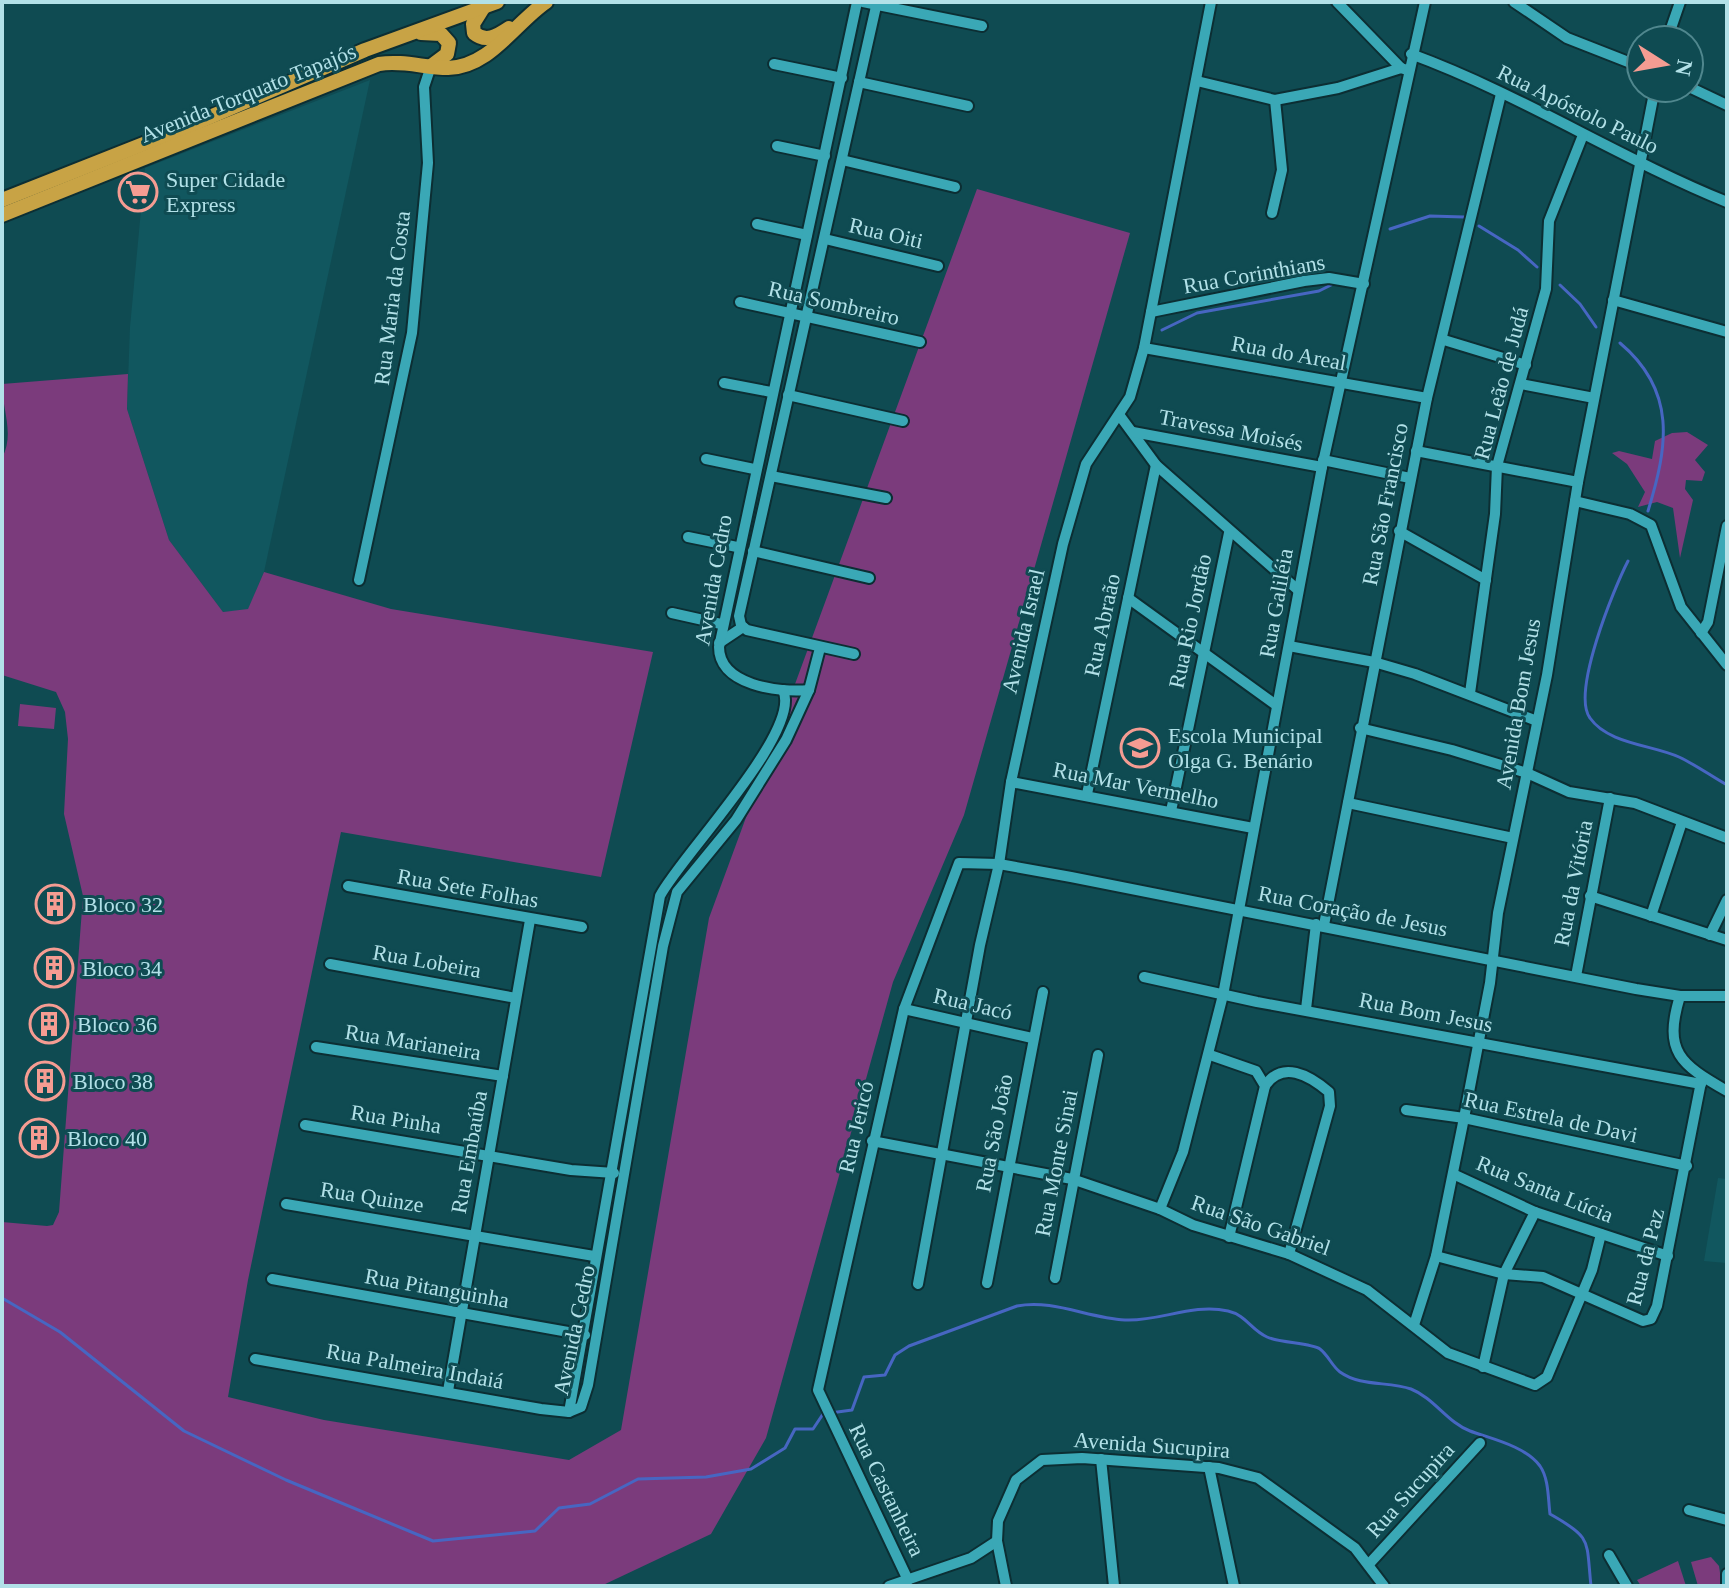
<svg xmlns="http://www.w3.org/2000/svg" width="1729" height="1588" viewBox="0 0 1729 1588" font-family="Georgia,serif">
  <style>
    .built { fill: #11575f }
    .green { fill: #7b3b7c }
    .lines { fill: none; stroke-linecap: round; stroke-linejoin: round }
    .stream { stroke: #4766c2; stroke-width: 3 }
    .minor-casing { stroke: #0c2e33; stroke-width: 14 }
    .highway-casing { stroke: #0c2e33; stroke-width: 18 }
    .minor { stroke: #3aa8b6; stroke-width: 10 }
    .highway { stroke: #c8a345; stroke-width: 14 }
    .labels { text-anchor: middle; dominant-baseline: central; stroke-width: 6; stroke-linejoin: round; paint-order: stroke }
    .street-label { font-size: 22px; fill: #b2e1e8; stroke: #0f4b52 }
    .poi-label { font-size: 22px; fill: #b2e1e8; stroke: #0f4b52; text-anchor: start }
  </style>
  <rect width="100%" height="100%" fill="#0f4b52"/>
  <g class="built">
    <polygon points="370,80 264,572 248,610 223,612 169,540 127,409 130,327 145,168"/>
    <polygon points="1718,1178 1727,1179 1726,1263 1704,1261"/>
  </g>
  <g class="green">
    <path d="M977,189L1130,233L964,815L893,982L766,1438L711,1534L601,1586H2V1222L47,1226L53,1225L59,1212L83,896L64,814L68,739L65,712L56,692L2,675V458C15,434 2,409 2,384L128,374L127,409L169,540L223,612L248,609L264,572L391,609L653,652L601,877L341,832L248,1280L228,1397L324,1420L569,1460L621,1430L709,918Z"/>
    <polygon points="1687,432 1708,445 1695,460 1705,472 1702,481 1686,480 1685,489 1693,500 1680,558 1673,508 1657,502 1638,507 1645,492 1627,464 1612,453 1619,451 1652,459 1655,441 1672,433"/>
    <polygon points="20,704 56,708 54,729 18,726"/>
    <polygon points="1711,1557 1719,1566 1722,1586 1698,1586 1691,1562"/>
    <polygon points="1678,1561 1686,1586 1641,1586 1637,1580"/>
  </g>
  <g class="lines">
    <g class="stream">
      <polyline points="1479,226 1518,250 1537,267"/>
      <polyline points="1390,229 1430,216 1464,217"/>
      <polyline points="1560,285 1580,304 1596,327"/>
      <polyline points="1162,330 1197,313 1319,291 1331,285"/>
      <path d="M1620,343C1677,391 1668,446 1648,511"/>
      <path d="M1628,561C1614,588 1571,693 1590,718C1608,744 1653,745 1679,757C1696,765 1711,776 1727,785"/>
      <path d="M2,1298L60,1332L184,1431L286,1480L433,1541L535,1531L559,1508L590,1504L638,1479L706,1477L751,1469L785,1448L795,1429H813L823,1414L852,1410L864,1377L885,1375L895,1355L909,1346L1017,1306C1053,1299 1088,1318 1125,1320C1159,1322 1192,1303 1228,1311C1246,1315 1251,1330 1267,1337C1280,1343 1311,1343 1320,1349C1328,1355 1332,1366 1340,1372C1361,1387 1388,1381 1411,1389C1434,1398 1448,1423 1470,1431C1492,1439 1525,1446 1540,1466C1549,1479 1548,1499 1550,1514C1593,1538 1586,1540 1591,1586"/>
    </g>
    <g class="minor-casing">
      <g id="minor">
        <polyline points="863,2 982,26"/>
        <polyline points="1337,2 1401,68"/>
        <polyline points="1514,2 1567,38 1641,67"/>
        <polyline points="1667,40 1680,2"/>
        <path d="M1411,54C1520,94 1619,158 1727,202"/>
        <polyline points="774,64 842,78"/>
        <polyline points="1197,81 1275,100 1338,88 1401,68 1407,70"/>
        <polyline points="859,82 968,106"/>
        <polyline points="1689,87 1727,105"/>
        <polyline points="777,146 825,156"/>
        <polyline points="842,160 955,187"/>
        <polyline points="1272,213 1282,170 1275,100"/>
        <polyline points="757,224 807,235"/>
        <polyline points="825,239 938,266"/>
        <polyline points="1613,300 1727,332"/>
        <polyline points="740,302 920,342"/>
        <polyline points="1151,312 1304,281 1329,278 1364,284"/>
        <polyline points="1444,340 1526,365"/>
        <polyline points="1144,348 1427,398"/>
        <polyline points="724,383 771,392"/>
        <polyline points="1521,384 1594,398"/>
        <polyline points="788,395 903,421"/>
        <polyline points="1120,416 1156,465 1298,590"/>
        <polyline points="1133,432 1322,467"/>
        <polyline points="1416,451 1578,482"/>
        <polyline points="706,459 754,469"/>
        <polyline points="1323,460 1410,478"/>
        <polyline points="771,476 886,498"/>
        <polyline points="1575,501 1630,514 1651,525 1681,607 1727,665"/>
        <polyline points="1399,531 1486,580"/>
        <polyline points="688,537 737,547"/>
        <polyline points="753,551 869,578"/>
        <polyline points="359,580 412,333 428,163 424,87 431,66"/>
        <polyline points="1128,598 1276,705"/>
        <polyline points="672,613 721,624"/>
        <polyline points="1701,633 1708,622 1727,526"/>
        <polyline points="719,643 743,627"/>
        <polyline points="1289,646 1374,662 1415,674 1537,721"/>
        <polyline points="854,654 747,630 741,625 739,616 877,2"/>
        <path d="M809,690C778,693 719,685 719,647L857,2"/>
        <polyline points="1470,693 1495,514 1497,466 1546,289 1549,221 1583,135"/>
        <polyline points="1360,728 1452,750 1527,773 1569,792 1635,803 1727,838"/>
        <polyline points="1011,782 1253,828"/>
        <polyline points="1087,794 1156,465"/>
        <polyline points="1348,803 1513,838"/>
        <polyline points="1171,811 1229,533"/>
        <polyline points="348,886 582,927"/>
        <polyline points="1590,896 1727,940"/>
        <polyline points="1651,916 1682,822"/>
        <polyline points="1324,925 1427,398 1501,94"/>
        <polyline points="1710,935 1727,900"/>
        <polyline points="330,964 516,998"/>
        <polyline points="1576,976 1610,798"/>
        <polyline points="1144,977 1257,1002 1701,1084"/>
        <path d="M1680,996C1663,1052 1680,1064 1727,1091"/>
        <polyline points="904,1009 1032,1038"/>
        <polyline points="1306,1009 1316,924"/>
        <polyline points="316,1047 503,1076"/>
        <polyline points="1210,1055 1256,1071 1265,1086 1229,1237"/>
        <path d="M1265,1086C1282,1060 1309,1075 1329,1092L1330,1106L1289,1254"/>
        <polyline points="1406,1110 1464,1118 1687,1166"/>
        <polyline points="305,1125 571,1170 614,1173"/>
        <polyline points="872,1141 1072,1179 1160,1209 1193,1225 1289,1254 1367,1290 1448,1353 1535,1385 1547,1377 1592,1270 1601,1234"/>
        <polyline points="1453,1174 1535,1212 1668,1256"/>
        <polyline points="286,1204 594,1256"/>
        <polyline points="1160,1209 1183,1152 1223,995 1322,467 1425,2"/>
        <polyline points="1436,1256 1504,1274 1543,1277 1643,1321 1651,1319 1657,1306 1702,1077"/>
        <polyline points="1055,1278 1098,1055"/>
        <polyline points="272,1279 585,1335"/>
        <polyline points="987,1283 1043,992"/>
        <polyline points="918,1284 980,945 999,864 1011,782 1063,544 1086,464 1130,397 1144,348 1211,2"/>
        <polyline points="1414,1325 1436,1256 1464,1118 1490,983 1498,913 1547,675 1578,482 1655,88"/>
        <polyline points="255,1359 541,1409 569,1412 581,1407 588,1385 663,946 677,892 736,820 786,740 809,690 820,648"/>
        <polyline points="1483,1367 1504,1274 1535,1212"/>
        <polyline points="448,1391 530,920"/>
        <path d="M569,1412L660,896C679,858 803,731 783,690"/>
        <polyline points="1101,1459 1114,1586"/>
        <polyline points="1209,1467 1234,1586"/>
        <polyline points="1689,1510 1727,1520"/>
        <polyline points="1609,1555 1627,1586"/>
        <polyline points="1369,1564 1480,1443"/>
        <polyline points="908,1580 818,1390 904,1009 959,863 999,864 1071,877 1636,989 1680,996 1727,996"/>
        <polyline points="889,1586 971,1558 997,1541"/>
        <polyline points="1006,1586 997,1541 998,1521 1016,1480 1042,1460 1082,1458 1219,1468 1258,1478 1355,1548 1384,1586"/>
        <polyline points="1727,1586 1727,1574"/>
      </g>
    </g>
    <g class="highway-casing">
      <g id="highway">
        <path d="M483,8L473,24L474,33C486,43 497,36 509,28"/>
        <polyline points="421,33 441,34 449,43 447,54 431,66"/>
        <polyline points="2,200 189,126 365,50 497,2"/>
        <path d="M2,215L379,64C403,60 425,68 448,68C490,67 515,23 546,2"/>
      </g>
    </g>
    <use href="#minor" class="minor"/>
    <use href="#highway" class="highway"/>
  </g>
  <defs>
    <g id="supermarket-ring" transform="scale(2)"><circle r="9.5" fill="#0f4b52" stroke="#f59c92" stroke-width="1.5"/><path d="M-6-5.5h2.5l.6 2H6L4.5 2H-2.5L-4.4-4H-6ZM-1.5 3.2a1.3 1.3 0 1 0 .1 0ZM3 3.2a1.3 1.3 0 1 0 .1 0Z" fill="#f59c92"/></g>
    <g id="school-ring" transform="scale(2)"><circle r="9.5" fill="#0f4b52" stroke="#f59c92" stroke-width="1.5"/><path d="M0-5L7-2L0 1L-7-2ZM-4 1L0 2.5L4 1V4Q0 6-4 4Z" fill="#f59c92"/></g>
    <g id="building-ring" transform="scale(2)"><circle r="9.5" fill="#0f4b52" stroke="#f59c92" stroke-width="1.5"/><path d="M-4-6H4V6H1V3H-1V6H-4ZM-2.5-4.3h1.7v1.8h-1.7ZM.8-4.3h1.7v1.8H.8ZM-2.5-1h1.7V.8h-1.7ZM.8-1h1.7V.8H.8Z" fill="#f59c92"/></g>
  </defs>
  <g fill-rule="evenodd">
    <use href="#supermarket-ring" x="138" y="192"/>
    <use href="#school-ring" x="1140" y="748"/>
    <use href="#building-ring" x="55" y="904"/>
    <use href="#building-ring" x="54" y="968"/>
    <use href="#building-ring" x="49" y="1024"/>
    <use href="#building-ring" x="45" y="1081"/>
    <use href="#building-ring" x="39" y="1138"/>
  </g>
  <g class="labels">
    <g class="street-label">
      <text transform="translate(248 93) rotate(-22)">Avenida Torquato Tapajós</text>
      <text transform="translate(1578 109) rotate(26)">Rua Apóstolo Paulo</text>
      <text transform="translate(886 233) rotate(13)">Rua Oiti</text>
      <text transform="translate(1254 274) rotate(-10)">Rua Corinthians</text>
      <text transform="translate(392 298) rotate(-83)">Rua Maria da Costa</text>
      <text transform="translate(834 303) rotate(13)">Rua Sombreiro</text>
      <text transform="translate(1289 353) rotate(10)">Rua do Areal</text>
      <text transform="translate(1501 383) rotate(-75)">Rua Leão de Judá</text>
      <text transform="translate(1231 430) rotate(11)">Travessa Moisés</text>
      <text transform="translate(1385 504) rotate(-79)">Rua São Francisco</text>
      <text transform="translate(713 580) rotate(-80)">Avenida Cedro</text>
      <text transform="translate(1276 603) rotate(-80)">Rua Galiléia</text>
      <text transform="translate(1190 621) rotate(-78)">Rua Rio Jordão</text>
      <text transform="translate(1102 625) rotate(-78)">Rua Abraão</text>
      <text transform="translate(1023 631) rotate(-77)">Avenida Israel</text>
      <text transform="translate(1518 704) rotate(-80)">Avenida Bom Jesus</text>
      <text transform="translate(1136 785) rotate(11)">Rua Mar Vermelho</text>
      <text transform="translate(1573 883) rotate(-79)">Rua da Vitória</text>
      <text transform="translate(468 888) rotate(10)">Rua Sete Folhas</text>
      <text transform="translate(1353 911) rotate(11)">Rua Coração de Jesus</text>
      <text transform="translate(427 961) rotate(10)">Rua Lobeira</text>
      <text transform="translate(973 1004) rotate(13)">Rua Jacó</text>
      <text transform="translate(1426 1012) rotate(11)">Rua Bom Jesus</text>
      <text transform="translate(413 1042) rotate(9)">Rua Marianeira</text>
      <text transform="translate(1551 1117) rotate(12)">Rua Estrela de Davi</text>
      <text transform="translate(396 1119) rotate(9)">Rua Pinha</text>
      <text transform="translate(856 1127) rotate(-77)">Rua Jericó</text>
      <text transform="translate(994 1133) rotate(-79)">Rua São João</text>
      <text transform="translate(469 1152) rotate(-80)">Rua Embaúba</text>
      <text transform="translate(1056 1163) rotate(-79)">Rua Monte Sinai</text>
      <text transform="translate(1545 1189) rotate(22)">Rua Santa Lúcia</text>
      <text transform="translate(372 1197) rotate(9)">Rua Quinze</text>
      <text transform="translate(1261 1225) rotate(19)">Rua São Gabriel</text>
      <text transform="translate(1645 1257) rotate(-76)">Rua da Paz</text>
      <text transform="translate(437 1288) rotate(10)">Rua Pitanguinha</text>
      <text transform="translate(574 1330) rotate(-78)">Avenida Cedro</text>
      <text transform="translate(415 1366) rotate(10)">Rua Palmeira Indaiá</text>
      <text transform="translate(1152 1445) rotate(4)">Avenida Sucupira</text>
      <text transform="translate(887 1490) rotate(64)">Rua Castanheira</text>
      <text transform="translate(1410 1490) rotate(-48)">Rua Sucupira</text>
    </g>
    <g class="poi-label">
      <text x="166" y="179">Super Cidade<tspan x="166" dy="25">Express</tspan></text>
      <text x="1168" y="735">Escola Municipal<tspan x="1168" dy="25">Olga G. Benário</tspan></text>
      <text x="83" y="904">Bloco 32</text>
      <text x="82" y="968">Bloco 34</text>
      <text x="77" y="1024">Bloco 36</text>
      <text x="73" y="1081">Bloco 38</text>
      <text x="67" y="1138">Bloco 40</text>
    </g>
  </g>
  <rect width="1729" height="1588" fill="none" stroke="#b2e1e8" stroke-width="8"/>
  <g transform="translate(1665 64) rotate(101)"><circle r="38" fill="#0f4b52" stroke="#50878e" stroke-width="2"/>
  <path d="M0-6L14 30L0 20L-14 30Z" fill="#f59c92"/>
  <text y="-12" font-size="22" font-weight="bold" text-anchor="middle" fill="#b2e1e8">N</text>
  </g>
</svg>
